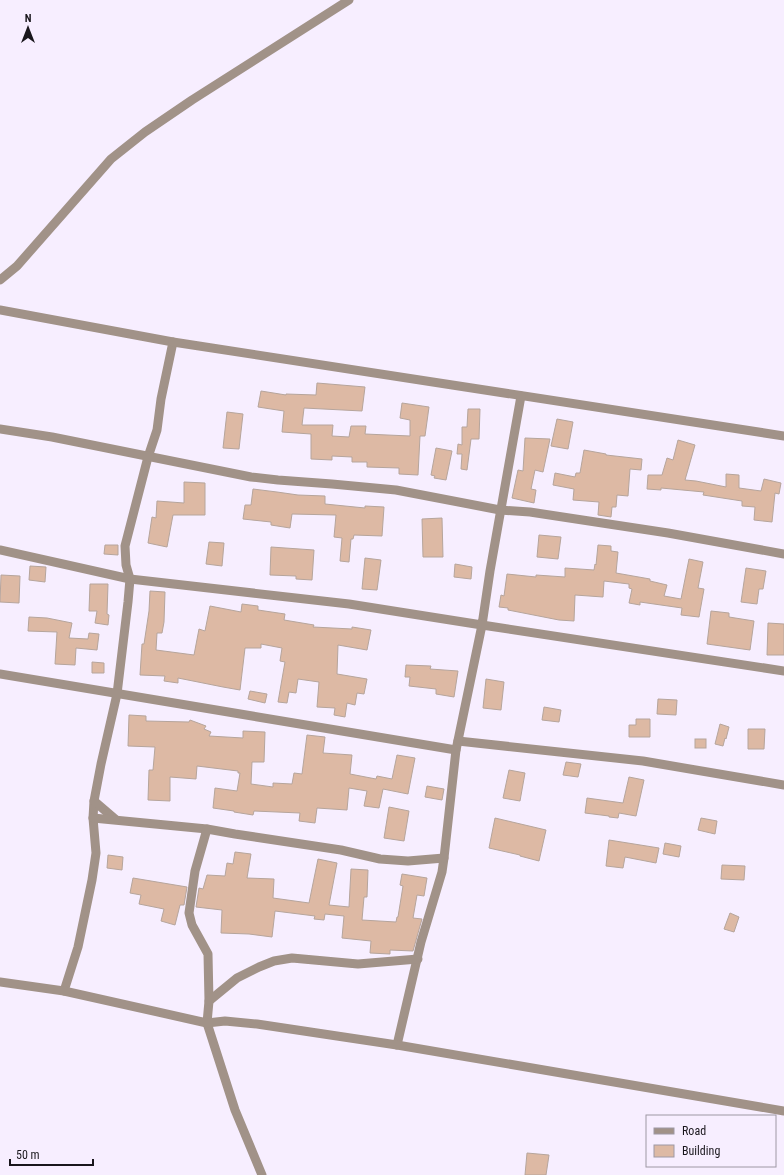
<svg xmlns="http://www.w3.org/2000/svg" width="784" height="1175" viewBox="0 0 784 1175" font-family="'Roboto Condensed',sans-serif">
  <style>
    .building { fill: #ddb9a4; stroke: #b6a59c }
    .lines { fill: none; stroke-linecap: round; stroke-linejoin: round }
    .street { stroke: #a19288; stroke-width: 9 }
  </style>
  <rect width="100%" height="100%" fill="#f7eeff"/>
  <g class="building">
    <polygon points="317,383 365,387 362,411 304,408 302,425 333,425 332,436 349,437 351,426 366,426 365,434 410,436 410,420 400,418 402,403 429,407 425,436 420,436 418,475 399,474 399,468 367,467 367,462 352,462 352,457 332,456 332,460 311,459 311,434 282,432 284,411 258,407 261,391 286,395 286,394 316,395"/>
    <polygon points="468,409 480,409 479,439 471,439 467,470 461,469 462,454 457,454 458,444 462,445 462,427 467,427"/>
    <polygon points="227,412 243,414 239,449 223,448"/>
    <polygon points="557,419 573,422 568,449 551,446"/>
    <polygon points="525,438 550,439 543,472 535,470 531,489 536,490 534,503 512,498 518,470 523,471"/>
    <polygon points="678,440 695,445 685,480 696,481 726,487 726,474 739,475 739,488 761,491 764,479 781,483 779,494 775,493 772,522 754,520 755,507 742,506 742,501 703,495 704,492 661,488 661,490 647,489 648,475 662,475 667,458 673,460"/>
    <polygon points="436,448 452,451 446,480 434,478 435,476 431,475"/>
    <polygon points="584,450 606,454 606,455 642,459 641,470 630,469 628,496 617,495 616,507 612,507 611,517 598,515 599,502 573,500 574,489 553,485 555,473 575,477 576,473 580,473"/>
    <polygon points="184,482 205,483 205,515 173,515 167,547 148,543 152,517 156,518 157,501 184,503"/>
    <polygon points="253,489 277,492 298,495 325,496 325,504 365,508 365,506 384,507 382,536 354,535 353,539 351,539 349,562 340,561 342,538 334,537 336,515 292,514 290,528 271,525 271,522 243,519 245,505 251,505"/>
    <polygon points="442,518 443,557 423,557 422,519"/>
    <polygon points="539,535 561,537 558,559 537,557"/>
    <polygon points="209,542 224,543 222,566 206,564"/>
    <polygon points="105,545 118,545 118,555 104,554"/>
    <polygon points="598,545 611,546 611,551 618,552 616,573 650,579 650,581 667,585 664,596 681,599 689,559 703,562 698,588 704,589 699,617 681,615 682,608 640,602 640,605 629,603 632,589 629,588 629,584 604,581 603,597 575,595 574,621 559,620 508,610 508,608 499,607 501,595 504,596 507,574 536,577 536,575 565,577 565,568 594,570 595,564 596,565"/>
    <polygon points="271,547 314,550 312,580 296,579 296,576 270,575"/>
    <polygon points="365,558 381,560 377,590 362,589"/>
    <polygon points="455,564 472,567 471,579 454,577"/>
    <polygon points="30,566 46,567 45,582 29,580"/>
    <polygon points="746,568 766,571 763,589 759,589 757,604 741,602"/>
    <polygon points="1,575 20,576 19,603 0,602"/>
    <polygon points="90,584 108,584 107,614 109,615 108,625 95,623 97,611 89,611"/>
    <polygon points="150,591 165,592 164,622 162,633 157,633 156,650 194,655 199,629 205,631 210,606 241,612 242,604 258,606 258,610 285,614 284,620 314,625 313,627 352,629 352,627 371,630 367,650 338,645 337,674 367,679 364,694 357,693 355,705 347,703 345,717 334,715 335,708 317,707 319,682 298,679 296,693 289,692 287,703 278,702 285,662 280,661 282,648 261,644 261,648 245,648 240,690 223,687 178,678 178,683 164,681 165,676 140,675 142,644 144,644 149,611"/>
    <polygon points="711,611 729,613 729,617 754,621 750,650 707,644"/>
    <polygon points="29,617 47,618 72,623 69,638 88,639 89,633 99,634 97,650 76,648 75,665 55,664 57,632 28,631"/>
    <polygon points="768,623 784,624 784,655 767,655"/>
    <polygon points="92,662 104,663 104,673 92,673"/>
    <polygon points="406,665 431,666 430,669 458,671 454,697 436,694 436,689 409,686 410,677 405,677"/>
    <polygon points="486,679 504,682 501,710 483,708"/>
    <polygon points="250,691 267,694 265,703 248,699"/>
    <polygon points="658,699 677,700 676,715 657,714"/>
    <polygon points="544,707 561,710 559,722 542,720"/>
    <polygon points="129,715 146,716 146,721 189,722 190,720 206,726 204,729 211,732 209,736 243,738 243,731 265,732 264,762 252,762 251,784 273,787 273,783 292,784 294,773 302,774 307,735 325,737 323,753 352,755 350,774 376,779 377,776 392,779 397,755 415,758 408,794 383,789 379,808 364,806 367,791 349,788 347,810 317,808 315,823 299,821 300,813 254,811 253,815 234,812 234,811 213,808 215,788 237,791 240,773 238,773 238,771 197,766 196,779 170,777 170,801 148,800 149,770 153,770 155,747 128,746"/>
    <polygon points="636,719 650,719 650,737 629,737 629,725 636,725"/>
    <polygon points="720,724 729,727 726,739 725,738 723,746 715,744"/>
    <polygon points="748,729 765,729 764,749 748,749"/>
    <rect x="695" y="739" width="11" height="9"/>
    <polygon points="566,762 581,764 578,777 563,775"/>
    <polygon points="509,770 525,773 520,801 503,798"/>
    <polygon points="629,777 644,780 636,816 619,813 618,818 609,817 609,816 585,813 587,798 623,803"/>
    <polygon points="427,786 444,789 442,800 425,797"/>
    <polygon points="389,807 409,811 404,841 384,838"/>
    <polygon points="495,818 546,830 539,861 520,856 520,855 489,848"/>
    <polygon points="701,818 717,821 715,834 698,830"/>
    <polygon points="609,840 659,848 656,863 625,857 623,868 606,866"/>
    <polygon points="665,843 681,846 679,857 663,854"/>
    <polygon points="235,852 251,854 247,878 274,879 273,898 309,903 318,859 337,863 329,905 349,907 351,869 368,870 367,897 364,897 362,920 396,922 397,917 398,917 403,886 400,885 402,874 427,878 424,896 417,895 413,918 422,919 413,951 390,950 390,954 370,953 371,941 342,938 344,916 325,914 324,920 314,919 315,916 275,911 272,937 249,934 221,933 222,910 196,907 199,888 203,889 207,875 225,876 227,863 233,864"/>
    <polygon points="108,855 123,857 122,870 107,868"/>
    <polygon points="722,865 745,866 744,880 721,879"/>
    <polygon points="133,878 187,887 184,905 180,905 175,925 161,921 164,909 139,904 141,895 130,893"/>
    <polygon points="730,913 739,917 734,932 724,929"/>
    <polygon points="527,1153 549,1155 546,1175 525,1175"/>
  </g>
  <g class="lines">
    <g class="street">
      <polyline points="0,280 17,266 111,159 145,132 192,100 349,0"/>
      <polyline points="0,310 173,342 161,399 157,430 148,457 125,546 126,565 130,579 128,602 117,694 101,764 94,801 93,818 96,853 92,880 78,947 64,991"/>
      <polyline points="173,342 784,436"/>
      <polyline points="0,429 52,437 251,477 278,480 332,484 396,490 500,510 530,512 668,533 784,554"/>
      <polyline points="0,550 130,579 349,604 482,625 490,571 521,396"/>
      <polyline points="0,674 456,750"/>
      <polyline points="458,741 643,761 784,785"/>
      <polyline points="94,801 115,819"/>
      <polyline points="93,818 207,829 235,834 341,850 380,859 408,861 444,858 442,872 421,942 397,1045"/>
      <polyline points="207,829 195,871 189,913 192,925 208,954 209,1001 207,1023 235,1110 262,1175"/>
      <polyline points="444,858 456,750 482,625 784,671"/>
      <polyline points="0,982 64,991 207,1023 225,1021 257,1024 397,1045 784,1111"/>
      <polyline points="209,1001 237,978 259,967 274,961 292,958 358,964 418,959"/>
    </g>
  </g>
  <rect x="646" y="1115" width="130" height="52" fill="#f7eeff" stroke="#9e98a4"/>
  <rect x="654" y="1128" width="20" height="6" fill="#a19288" stroke="#9e98a4"/>
  <text x="682" y="1135" font-size="12" fill="#19161c">Road</text>
  <rect x="654" y="1145" width="20" height="12" fill="#ddb9a4" stroke="#9e98a4"/>
  <text x="682" y="1155" font-size="12" fill="#19161c">Building</text>
  <g transform="translate(28 28)" stroke="#f7eeff" stroke-width="3" paint-order="stroke">
  <path d="M0-3L7 15L0 10L-7 15Z" fill="#19161c"/>
  <text y="-6" font-size="11" font-weight="bold" text-anchor="middle" fill="#19161c">N</text>
  </g>
  <path d="M10 1159v6h83v-6" fill="none" stroke="#19161c" stroke-width="2"/>
  <text x="16" y="1159" font-size="12" fill="#19161c" stroke="#f7eeff" stroke-width="3" paint-order="stroke">50 m</text>
</svg>
